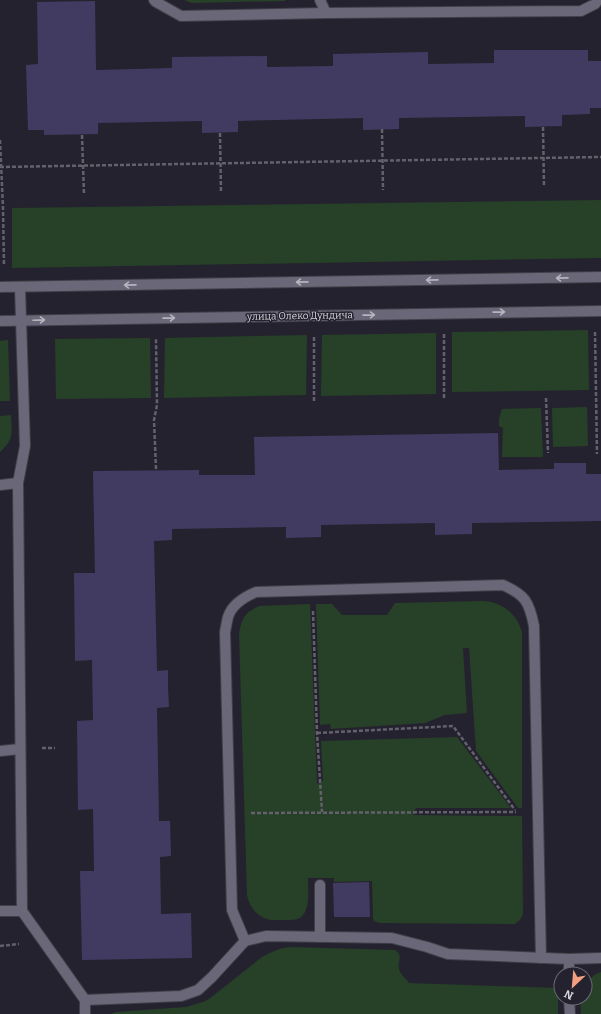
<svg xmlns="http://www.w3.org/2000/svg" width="601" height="1014" viewBox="0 0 601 1014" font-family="Bitter,serif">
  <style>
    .green { fill: #274028 }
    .building { fill: #423b61 }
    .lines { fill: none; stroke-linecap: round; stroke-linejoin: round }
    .lane-casing { stroke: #41404a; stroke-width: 12 }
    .street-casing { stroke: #41404a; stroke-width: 12 }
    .path { stroke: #63616c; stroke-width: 2.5; stroke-dasharray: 4 2; stroke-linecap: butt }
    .lane { stroke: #6a6878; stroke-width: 10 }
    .street { stroke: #6a6878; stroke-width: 10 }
    .oneway { stroke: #b6b4bf }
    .labels { text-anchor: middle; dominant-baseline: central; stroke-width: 3; stroke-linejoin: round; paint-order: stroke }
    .street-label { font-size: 10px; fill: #d6d5de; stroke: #24222e }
  </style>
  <rect width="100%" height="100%" fill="#24222e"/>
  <g class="green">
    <polygon points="184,0 286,0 284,1 192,3"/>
    <polygon points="601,200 601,258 12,268 12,208"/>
    <polygon points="588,330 589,390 452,392 452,332"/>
    <polygon points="436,333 436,394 321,396 322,335"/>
    <polygon points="307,335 306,395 164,398 165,338"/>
    <polygon points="150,338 151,398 56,399 55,339"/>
    <polygon points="8,340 10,401 0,401 0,341"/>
    <polygon points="587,407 588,446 553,447 552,408"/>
    <polygon points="541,408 543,457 502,457 503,428 499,426 499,419 502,409"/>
    <path d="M11,415C12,434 14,439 0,452V416Z"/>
    <path d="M483,601C502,602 517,614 522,632V808H518L476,751L469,648H463L467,713L445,715L425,723L331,729L330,724L320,725L316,604H332L342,615H387L395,603Z"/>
    <path d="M310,604L317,784L323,781L321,741L457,737L511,808H416L413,815L522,816L523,914C521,919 519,922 514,924L380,923L374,921L373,918L372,881L334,882V878H308C308,888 310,907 303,915C300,920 292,920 286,920C281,920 276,920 271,920C258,918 249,907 247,895L239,634C241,619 245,612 259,606Z"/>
    <path d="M290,947L395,950C404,956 397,961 399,969C400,974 406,979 409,983L558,988V1014H111L116,1012L186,1007L203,1002L209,999L262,957C271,952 280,948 290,947Z"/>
    <polygon points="601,972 601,1014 581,1014 580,998 585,998 585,984 594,975"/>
  </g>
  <g class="building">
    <polygon points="95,1 96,70 172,68 172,57 267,56 267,67 333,66 333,54 428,52 428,64 494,63 494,50 588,50 588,61 601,61 601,108 590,108 590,114 562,115 562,126 525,127 525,116 399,118 399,129 363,130 363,118 238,121 238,132 202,133 202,121 98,123 98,134 44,135 44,130 28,130 26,65 38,64 37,2"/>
    <polygon points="498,433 499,470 554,469 554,463 586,463 586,474 601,474 601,521 472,523 472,534 435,535 435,523 321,525 321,537 286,538 286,527 172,529 172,540 154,541 157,671 168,670 168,687 169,707 157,708 159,821 170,821 171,856 160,857 161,914 191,913 192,958 82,960 80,871 94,871 93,809 78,810 77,721 93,720 92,660 75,661 74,573 95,573 93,471 199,470 199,475 255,475 254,437"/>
    <polygon points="369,882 370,917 334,917 333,883"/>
  </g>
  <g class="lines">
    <g class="lane-casing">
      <g id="lane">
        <polyline points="154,0 156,2 181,16 326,13 581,11 595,4 598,0"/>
        <polyline points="320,0 326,13"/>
        <polyline points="20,287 25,446 18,483 22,911 85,1000 85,1014"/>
        <polyline points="0,485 18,483"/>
        <polyline points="0,751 20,749"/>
        <polyline points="320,885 320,937"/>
        <polyline points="0,911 22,911"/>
        <path d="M245,941L232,910L225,632C226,627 227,621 228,617C232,604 244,597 256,592L503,585C525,595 529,601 534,626L541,958"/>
        <polyline points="569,959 569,974"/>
        <polyline points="569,998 570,1014"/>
        <polyline points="85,1000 181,996 198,990 212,977 245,941 266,936 392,938 427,947 448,954 569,959 601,958"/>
      </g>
    </g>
    <g class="street-casing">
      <g id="street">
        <polyline points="0,287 601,277"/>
        <polyline points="0,321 601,311"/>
      </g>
    </g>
    <g class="path">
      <polyline points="543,127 544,187"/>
      <polyline points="382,129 383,190"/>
      <polyline points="220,133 221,193"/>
      <polyline points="82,135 84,195"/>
      <polyline points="0,140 3,208 4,266"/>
      <polyline points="0,167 601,157"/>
      <polyline points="595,332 597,454"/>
      <polyline points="444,334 444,400"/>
      <polyline points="314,337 314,402"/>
      <polyline points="546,398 548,453"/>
      <polyline points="156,469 154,420 157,405 156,339"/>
      <polyline points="313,611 317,733 322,812"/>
      <polyline points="317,733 453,726 515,810"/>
      <polyline points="42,748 55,748"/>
      <polyline points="251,813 516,812"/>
      <polyline points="0,946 19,944"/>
    </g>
    <use href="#lane" class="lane"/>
    <use href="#street" class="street"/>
  </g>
  <defs><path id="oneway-shaft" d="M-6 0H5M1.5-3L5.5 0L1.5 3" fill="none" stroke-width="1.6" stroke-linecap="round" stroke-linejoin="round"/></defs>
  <g class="oneway">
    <use href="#oneway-shaft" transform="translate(562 278) rotate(179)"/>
    <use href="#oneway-shaft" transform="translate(432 280) rotate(179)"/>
    <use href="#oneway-shaft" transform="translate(302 282) rotate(179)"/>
    <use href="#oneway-shaft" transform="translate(130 285) rotate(179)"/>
    <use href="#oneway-shaft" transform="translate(499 312) rotate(-1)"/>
    <use href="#oneway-shaft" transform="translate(369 315) rotate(-1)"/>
    <use href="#oneway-shaft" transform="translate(169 318) rotate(-1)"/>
    <use href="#oneway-shaft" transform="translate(39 320) rotate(-2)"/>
  </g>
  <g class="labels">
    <g class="street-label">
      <text transform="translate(300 316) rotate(-1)">улица Олеко Дундича</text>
    </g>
  </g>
  <g transform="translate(573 986) rotate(206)"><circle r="19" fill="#24222e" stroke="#6b6a74"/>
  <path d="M0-3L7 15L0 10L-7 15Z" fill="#f3a081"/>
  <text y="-6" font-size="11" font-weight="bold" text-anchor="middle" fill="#d6d5de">N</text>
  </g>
</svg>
